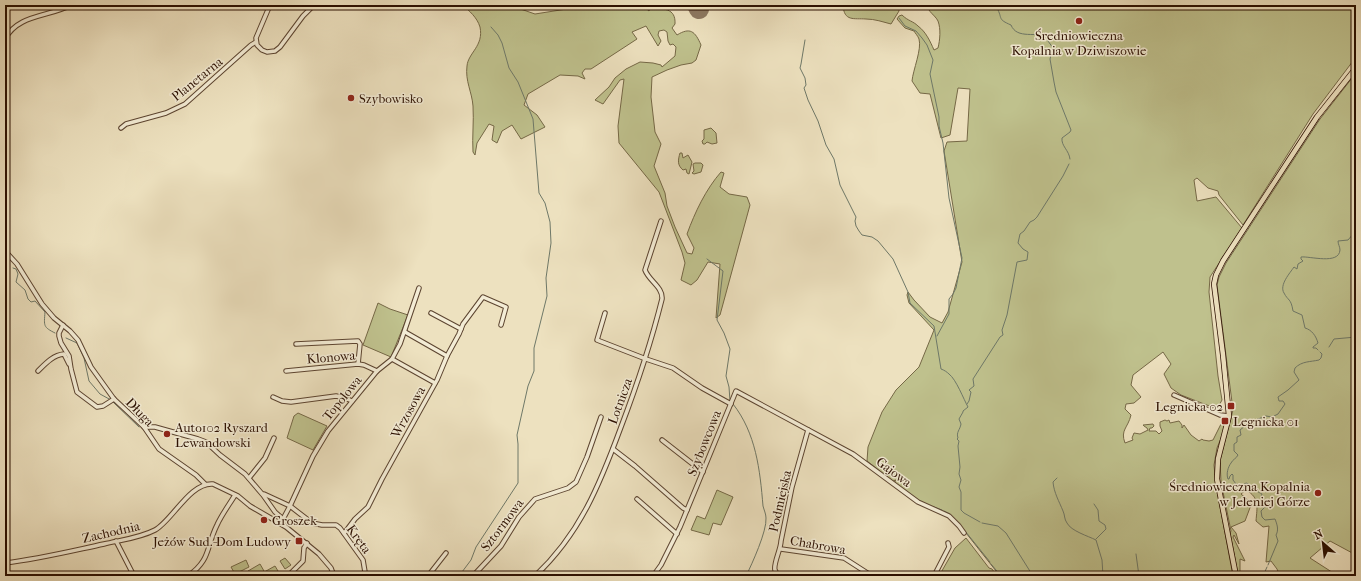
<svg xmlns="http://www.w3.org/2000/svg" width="1361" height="581" viewBox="0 0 1361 581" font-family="'IM FELL French Canon',serif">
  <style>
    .green { fill: #bfc18d; stroke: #756846 }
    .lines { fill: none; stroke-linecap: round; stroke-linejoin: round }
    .stream { stroke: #6e7868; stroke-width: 1 }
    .runway { stroke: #8c7860; stroke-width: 20 }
    .minor-casing { stroke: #5c4430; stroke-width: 5.5 }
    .major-casing { stroke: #2b0f00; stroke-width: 6 }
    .minor { stroke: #f3ecd5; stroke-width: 3.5 }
    .major { stroke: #ede1bf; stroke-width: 4.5 }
    .poi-dot { fill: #8f2418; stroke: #f3ecd5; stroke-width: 1.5 }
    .labels { text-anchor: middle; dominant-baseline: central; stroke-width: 3; stroke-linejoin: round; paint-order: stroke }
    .poi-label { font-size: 13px; fill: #2b0f00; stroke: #f3ecd5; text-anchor: start }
    .street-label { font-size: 13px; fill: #2b0f00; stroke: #f3ecd5 }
  </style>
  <rect width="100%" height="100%" fill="#ede1bf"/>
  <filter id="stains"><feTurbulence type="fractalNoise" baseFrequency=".005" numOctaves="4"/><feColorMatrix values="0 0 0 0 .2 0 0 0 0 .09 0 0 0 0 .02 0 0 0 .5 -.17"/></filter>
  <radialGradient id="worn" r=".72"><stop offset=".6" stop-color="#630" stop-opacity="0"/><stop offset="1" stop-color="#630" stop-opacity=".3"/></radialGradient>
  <g class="green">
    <path d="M463,5H509L535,14L573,8L580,5H642L649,11L650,9C663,8 676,8 675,24L672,28L677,35C690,27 695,31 701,45L696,60L692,63L681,65L667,70L652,77L651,97L655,132L661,144L654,166L665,193L667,206L675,227L687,253L692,254L694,248L687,234C695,212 706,189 721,172L724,173L720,187L729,194L747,197L750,205L720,315L716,318L720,264L708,262L697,280L691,285L681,280L685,263L682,252L659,192L619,143L618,126L624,79L620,80L603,104L595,100L609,87L615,78L626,69L640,62L653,63L661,65L662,67L675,56L676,47L673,44L670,45L668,41L667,32L664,30L659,31L658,35L661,41L658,46L646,26L632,32L637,39L591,69H585L582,73L585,79L578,76L560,75L528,94L524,105L537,115L545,127L521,139L512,125L502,131L497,143L492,140L494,126L489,124L477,143L475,155L473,152C472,137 474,121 473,106C472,92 465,81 467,66C468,53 484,46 480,27C477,17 469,11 463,5Z"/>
    <path d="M843,5H899V11L891,24C883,22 875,19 866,19C854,18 844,22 843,5Z"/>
    <path d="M927,5H1356V57L1313,114L1243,225L1219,195L1218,191L1208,188L1197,178L1194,180L1197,201L1216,197L1242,228L1210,277L1209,292L1218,376L1222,400L1217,409L1181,395L1171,388L1164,374L1171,364L1163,352L1133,375L1131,385L1141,397L1134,403L1126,404L1125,409L1131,415C1128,428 1120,430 1125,443L1133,440L1132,438L1134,433L1140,434L1148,430L1147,428L1144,426L1143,425L1153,424L1154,426L1152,428H1150L1149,431H1156L1159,434L1162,431L1160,426V422L1165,420L1167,421L1169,420L1170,423L1179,421L1182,425V428L1184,425L1191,435L1199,441L1202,439L1203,440L1209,441L1213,440L1221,424L1225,425L1224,431L1217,448L1214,465L1216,485L1233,576H1000L955,519L915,499L894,483L896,480L893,481L867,461L868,447L882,412L896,390L919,367L934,330L909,303L907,295L908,292L914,300L930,317L942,323L948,312L962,262L944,151L947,142L967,141L970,89L958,88L950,135L941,138L930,94L920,93L912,81C913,70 922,49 919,39C918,36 915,33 914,31L905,28L897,19L899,16L902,15C908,21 913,21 918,26C926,32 930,41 934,50L938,48C940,40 941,29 938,21C935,15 928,12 927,5Z"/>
    <path d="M1356,73V555L1330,541L1310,558L1338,576H1280L1277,569L1271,561L1266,562L1269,526L1263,527L1256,521C1257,507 1260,498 1246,490L1241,494L1248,500L1251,505L1245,521L1231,527L1236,533L1239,544L1234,535L1233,537L1245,561L1240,559V573L1238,574L1230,533L1231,531L1221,482L1220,460L1233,410L1217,285L1219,277L1226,263L1320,119Z"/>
    <polygon points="711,128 716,133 717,143 712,144 707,142 705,144 703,144 702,141 704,139 704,130"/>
    <path d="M680,153H682L683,158L688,155L692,162L689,174L687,173L686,169L683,170C677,165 678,160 680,153Z"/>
    <polygon points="695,163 701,163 703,165 701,172 694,174 692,173 694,171 693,164"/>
    <polygon points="378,303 390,309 408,315 391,357 363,345"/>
    <polygon points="298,413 327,426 313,450 287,438 294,416"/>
    <polygon points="717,490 733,497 721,525 713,523 709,535 691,530 697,516 705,519"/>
    <polygon points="966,538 989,568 992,569 997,576 939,576 955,548"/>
    <polygon points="285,558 291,565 285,569 280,561"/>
    <polygon points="246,560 249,567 235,574 231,567"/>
    <polygon points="260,564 264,571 254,576 251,576 248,571"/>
    <polygon points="275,566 281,576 257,576"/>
  </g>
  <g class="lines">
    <g class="stream">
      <path d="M991,5L997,8C1003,19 997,19 1011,25C1017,40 1037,31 1048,37V41L1053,48L1050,59L1054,82L1056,92L1071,130L1070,132L1062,138C1061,146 1069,150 1070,159"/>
      <polyline points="899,18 905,26 916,31 922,38 927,45 933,60 930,74 939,117 939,126 943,143 949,198 962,258 956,288 953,294 949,299 949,314 937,336"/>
      <path d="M805,40L801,64L800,68L805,78L806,85L804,88L808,100L818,121L826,145L834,159L840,185L856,217L855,221L856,226L859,231L862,235L872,237L878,241L893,259L908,292L910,303L934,326L941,369C944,370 947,372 949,374C956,379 964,400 968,407L963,411V412L959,419L961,424C960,430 956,432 958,438L957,439L959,441L958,446L960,467L959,474L961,480L959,487L961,492V510L964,513L980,522"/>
      <polyline points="707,259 723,271 717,320 724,333 730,349 726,376 729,387 730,401"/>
      <path d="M13,268L16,269L18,274L16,282L25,290L28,299L31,302L35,301L45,312C44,326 43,327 55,333"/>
      <polyline points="66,338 77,343 84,358 89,381 100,394 111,400"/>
      <polyline points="1329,347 1334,339 1356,337"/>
      <path d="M1318,350L1316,348H1313V347L1318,343C1316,336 1312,330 1305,328L1302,315L1293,311C1291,298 1288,301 1284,293C1279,285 1290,273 1294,267L1297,269L1298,264L1303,261L1301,259V257C1310,256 1339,265 1340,250C1340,247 1338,244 1338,241L1348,240L1354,233L1353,219L1356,216"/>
      <polyline points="113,402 139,427"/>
      <path d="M733,404C756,433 760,470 763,506C764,510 766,514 766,518C767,531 752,564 746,576"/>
      <polyline points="967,404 969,401 971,392 969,390 974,386 973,379 1000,337 1003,335 1002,330 1007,315 1017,262 1027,260 1028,252 1023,249 1018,243 1020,234 1024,231 1030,222 1034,220 1037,217 1063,176 1069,164"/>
      <path d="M1057,478L1053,482C1054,493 1059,501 1063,511C1065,515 1064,519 1067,523C1071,531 1088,536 1096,540L1102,560L1103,576"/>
      <polyline points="1094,504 1098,510 1099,521 1105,525 1106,529 1096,539"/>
      <polyline points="934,507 942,510"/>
      <polyline points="944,511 950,514 960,524"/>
      <polyline points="982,523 998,526 1006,533 1033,576"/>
      <polyline points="961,526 990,562"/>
      <polyline points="1136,554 1139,576"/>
      <polyline points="991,564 1001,576"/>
      <path d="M1268,565L1278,541L1276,535C1279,530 1277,524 1275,519L1265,520L1262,517L1261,511L1267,505L1261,497L1262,494C1260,493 1258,492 1257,491C1253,489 1253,485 1246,483L1239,488L1233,480V475L1232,474L1230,476L1229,479H1228C1226,474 1228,467 1231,463C1233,459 1236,459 1238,455L1234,451V444L1237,442V437L1241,435L1240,430L1250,422L1266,416L1272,417L1278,414L1285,404L1283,401H1279L1278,397L1288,390L1299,380L1294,372L1295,368C1302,361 1310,362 1319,360L1321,358L1322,354L1320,352"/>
      <polyline points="459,576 471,560 476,547 518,483 518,444 517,435 528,386 534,371 534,348 547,296 546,278 551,243 550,222 545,203 539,193 533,119 518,82 509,68 502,43 498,35 491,27"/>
      <polyline points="1263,576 1267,567"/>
    </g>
    <polyline class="runway" points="697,5 699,9"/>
    <g class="minor-casing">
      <g id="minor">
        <polyline points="270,5 256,38 257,45 262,50 267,52 275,51 280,47 303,16 314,5"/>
        <path d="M5,39C18,14 49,17 71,5"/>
        <polyline points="121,128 126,124 166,113 185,104 251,45 256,42"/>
        <polyline points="5,251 17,264 42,304 54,318 70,331 78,340 91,367 114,399 144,427 159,449 196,475 205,484"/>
        <polyline points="431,313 461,329"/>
        <polyline points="605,313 597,340 646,359 673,368 702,388 731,404"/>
        <polyline points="63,325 59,333 59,336 61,343 69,356 71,369 77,392 97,407 103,406 114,399"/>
        <polyline points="405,332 447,356"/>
        <polyline points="296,344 358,341 360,344 358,364"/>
        <polyline points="392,359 435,383"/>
        <path d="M38,371C45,364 53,355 64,354L69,364"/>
        <polyline points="286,371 358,364 364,365 377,371"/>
        <polyline points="1174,395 1220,415 1229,416"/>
        <polyline points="273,397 282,401 291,402 336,396 345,398 352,401"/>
        <polyline points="144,427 155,427 198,439 206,442 220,455 245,474 263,495 275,512 283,519"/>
        <polyline points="662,440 703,472"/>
        <polyline points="613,449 635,466 683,508 687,510"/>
        <polyline points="249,478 265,458 274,438"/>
        <polyline points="264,494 290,506 312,523 322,525 336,525 340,528 363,560 365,572 362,576"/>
        <polyline points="637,499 677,534"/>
        <polyline points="282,524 283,519 290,506 313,456 328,431 377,371 392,359 400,344 419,288"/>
        <polyline points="344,533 346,531 355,519 368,507 382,479 437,380 447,356 459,334 463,324 483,297 506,307 501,325"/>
        <polyline points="116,541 134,576"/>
        <polyline points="781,549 844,558 872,576"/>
        <path d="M5,563C39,559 71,551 104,544C121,540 140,538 155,530C172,521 190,482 213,484L238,496L250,506L286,527L319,554L331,568L334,576"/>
        <path d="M188,576C211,560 206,547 217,525C222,514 229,505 235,495"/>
        <polyline points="288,576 303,561 304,548 307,543"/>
        <polyline points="428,576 446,553"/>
        <polyline points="473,576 501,546 519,517 535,499 568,488 576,482 587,457 601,417"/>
        <path d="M535,576C580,534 600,484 621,427C637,385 651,343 662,299C663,287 649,281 645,270L661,221"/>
        <polyline points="653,576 661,565 680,527 736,391 853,454 918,502 949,516 959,526 964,533"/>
        <path d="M778,576C777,574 776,572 775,570C773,564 781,549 781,541L792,487L808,430"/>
        <polyline points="934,576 949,547 948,543"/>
      </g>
    </g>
    <g class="major-casing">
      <polyline id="major" points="1236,576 1217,479 1218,459 1229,416 1223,355 1214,284 1216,275 1223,261 1317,117 1356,68"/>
    </g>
    <use href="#minor" class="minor"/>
    <use href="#major" class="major"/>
  </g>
  <g class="poi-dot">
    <circle cx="1079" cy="21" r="4"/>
    <circle cx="351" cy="98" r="4"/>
    <rect x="1227" y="402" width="8" height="8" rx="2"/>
    <rect x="1221" y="417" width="8" height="8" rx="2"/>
    <circle cx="167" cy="434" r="4"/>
    <circle cx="1318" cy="493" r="4"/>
    <circle cx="264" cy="520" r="4"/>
    <rect x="295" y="537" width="8" height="8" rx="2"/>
  </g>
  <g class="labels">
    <g class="poi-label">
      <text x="1079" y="35" text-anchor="middle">Średniowieczna<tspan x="1079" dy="15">Kopalnia w Dziwiszowie</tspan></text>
      <text x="359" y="98">Szybowisko</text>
      <text x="1223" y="406" text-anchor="end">Legnicka 02</text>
      <text x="1233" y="421">Legnicka 01</text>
      <text x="175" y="427">Auto102 Ryszard<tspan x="175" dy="15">Lewandowski</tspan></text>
      <text x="1310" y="486" text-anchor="end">Średniowieczna Kopalnia<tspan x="1310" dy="15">w Jeleniej Górze</tspan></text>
      <text x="272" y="520">Groszek</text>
      <text x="291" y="541" text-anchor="end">Jeżów Sud.-Dom Ludowy</text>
    </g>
    <g class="street-label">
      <text transform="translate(197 79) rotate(-39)">Planetarna</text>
      <text transform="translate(331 357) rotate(-5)">Klonowa</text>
      <text transform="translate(342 398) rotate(-51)">Topolowa</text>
      <text transform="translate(620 401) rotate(-70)">Lotnicza</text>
      <text transform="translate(140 412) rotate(46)">Długa</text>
      <text transform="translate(408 412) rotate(-61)">Wrzosowa</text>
      <text transform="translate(704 443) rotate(-68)">Szybowcowa</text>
      <text transform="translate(894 472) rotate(37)">Gajowa</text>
      <text transform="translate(780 501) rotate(-77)">Podmiejska</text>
      <text transform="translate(502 525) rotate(-53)">Sztormowa</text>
      <text transform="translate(111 532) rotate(-13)">Zachodnia</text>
      <text transform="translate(359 539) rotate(54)">Kręta</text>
      <text transform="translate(818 545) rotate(10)">Chabrowa</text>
    </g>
  </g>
  <rect width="1361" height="581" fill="none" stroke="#ede1bf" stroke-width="20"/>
  <rect x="6" y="6" width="1349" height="569" fill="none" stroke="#2b0f00" stroke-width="2"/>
  <rect x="10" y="10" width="1341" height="561" fill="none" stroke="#2b0f00"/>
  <g transform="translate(1323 543) rotate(332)" stroke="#f3ecd5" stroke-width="3" paint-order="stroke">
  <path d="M0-3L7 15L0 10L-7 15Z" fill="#2b0f00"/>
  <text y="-6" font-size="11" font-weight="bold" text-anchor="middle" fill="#2b0f00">N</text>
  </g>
  <rect width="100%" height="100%" filter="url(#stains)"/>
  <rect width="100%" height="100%" fill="url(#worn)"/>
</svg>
